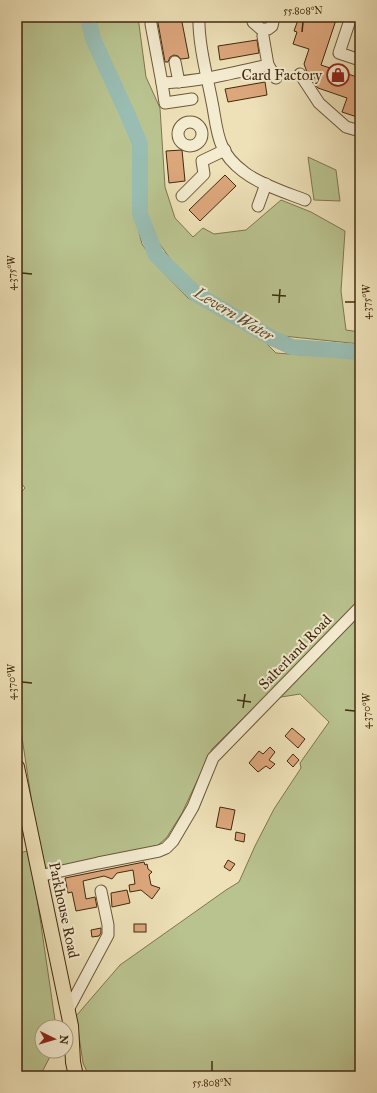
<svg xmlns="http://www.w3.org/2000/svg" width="377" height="1093" viewBox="0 0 377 1093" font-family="'IM FELL Great Primer',serif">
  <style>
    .green { fill: #b9c38f; stroke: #7e764f }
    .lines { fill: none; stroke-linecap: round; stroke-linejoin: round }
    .river { stroke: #99bdb2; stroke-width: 16 }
    .building { fill: #dda77c; stroke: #42290f }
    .minor-casing { stroke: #6d5739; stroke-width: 13 }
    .major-casing { stroke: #42290f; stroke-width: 16 }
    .minor { stroke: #f4ecd1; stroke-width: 11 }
    .major { stroke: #eee1b8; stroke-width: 14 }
    .ticks { fill: none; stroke: #42290f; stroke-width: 1.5 }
    .labels { text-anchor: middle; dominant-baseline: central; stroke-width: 4; stroke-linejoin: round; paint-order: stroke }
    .poi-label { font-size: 15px; fill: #42290f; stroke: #f4ecd1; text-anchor: end }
    .street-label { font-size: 15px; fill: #42290f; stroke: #f4ecd1 }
    .water-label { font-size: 16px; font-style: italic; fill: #584e38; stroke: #f4ecd1 }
    .neatline { fill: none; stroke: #42290f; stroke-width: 1.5 }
    .ticks-label { font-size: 10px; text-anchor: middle; fill: #42290f }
  </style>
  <rect width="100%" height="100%" fill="#eee1b8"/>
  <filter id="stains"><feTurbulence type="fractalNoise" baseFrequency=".005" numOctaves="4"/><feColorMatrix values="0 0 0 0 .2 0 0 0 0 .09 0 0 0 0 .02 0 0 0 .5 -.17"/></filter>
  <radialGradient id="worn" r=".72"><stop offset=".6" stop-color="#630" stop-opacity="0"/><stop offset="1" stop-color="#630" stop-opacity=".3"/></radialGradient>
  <g class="green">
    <polygon points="17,17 81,17 85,35 129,126 136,157 134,212 142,244 158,267 188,298 258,335 276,353 303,355 360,355 360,602 212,749 182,813 167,837 155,848 42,870 17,704 17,497 25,488 17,478 17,304 19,303 17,298 17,201 21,196 17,193"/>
    <polygon points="110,17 138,17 146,77 160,108 165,187 175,218 193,237 203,228 214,234 246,230 281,200 311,212 345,231 341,291 346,330 360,332 360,344 283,336 197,289 179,271 156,239 145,213 146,151 93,24"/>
    <polygon points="308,157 336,170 340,201 314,200"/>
    <polygon points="360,611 360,1076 89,1076 83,1063 76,1016 120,965 226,890 239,882 255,846 274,809 301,768 300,763 329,722 300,694 275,698"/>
    <polygon points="30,850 56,1027 42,1027 42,1051 53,1051 42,1072 43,1076 17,1076 17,854"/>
  </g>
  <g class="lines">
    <polyline class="river" points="88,17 93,39 127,113 140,144 140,214 156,255 196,294 272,338 292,347 360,352"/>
  </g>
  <g class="building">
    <polygon points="155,17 181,17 189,58 181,59 178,56 174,55 170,57 168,62 165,62 158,23"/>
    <polygon points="299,17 337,17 321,65 360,78 360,118 342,112 347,98 318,88 313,82 315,78 310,76 307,72 304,64 309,49 293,44 297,32 294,31"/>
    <polygon points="257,40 259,53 220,60 218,46"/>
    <polygon points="265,82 267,95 228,102 225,89"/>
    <polygon points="182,150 185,181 169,183 166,151"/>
    <polygon points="225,175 236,186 200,221 189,210"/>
    <polygon points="292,728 305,739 298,748 285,736"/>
    <polygon points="270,747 275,752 269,760 275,764 270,769 266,766 258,772 249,763 259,751 263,754"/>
    <polygon points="293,754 299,760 293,767 287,761"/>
    <polygon points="220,807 235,810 231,830 216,827"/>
    <polygon points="236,832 245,834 244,842 235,840"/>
    <polygon points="228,860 235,864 230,871 224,867"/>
    <polygon points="144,862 145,865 147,864 148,869 152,872 149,875 151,885 160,888 152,899 141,890 130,892 129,885 135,884 133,870 117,873 112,879 104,876 83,881 86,899 95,897 97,907 76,911 72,892 68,893 65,878"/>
    <polygon points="127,890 130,903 112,907 111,893"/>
    <rect x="134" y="924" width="12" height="8"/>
    <polygon points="101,928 101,933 99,936 92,937 91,930"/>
  </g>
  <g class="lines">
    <g class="minor-casing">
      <g id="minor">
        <path d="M199,17C198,42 207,76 212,102C215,116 216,133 222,146C226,156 236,166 244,172C259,184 287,193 305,200"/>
        <polyline points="351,17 339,53 360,60"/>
        <polyline points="253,22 261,29 268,29 272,26 274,17"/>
        <path d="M151,24L162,83C198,82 233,73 268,65L263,36"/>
        <polyline points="175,62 179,82"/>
        <polyline points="268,65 276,78"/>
        <polyline points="300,74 319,103 346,127 360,131"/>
        <polyline points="162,83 165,103 192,99"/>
        <circle cx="190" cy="134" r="12"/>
        <polyline points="182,196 204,174 202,161 225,150"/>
        <polyline points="258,206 266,184"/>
        <polyline points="39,876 98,863 159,851 166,848 173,841 193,807 213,758 360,607"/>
        <polyline points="68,1010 108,935 108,925 101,891"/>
      </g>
    </g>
    <g class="major-casing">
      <polyline id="major" points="17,767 71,1026 73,1062 76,1076"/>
    </g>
    <use href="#minor" class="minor"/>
    <use href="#major" class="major"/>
  </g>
  <path class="ticks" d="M302,32L303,22M22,273L32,274M272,295L286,296M345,302H355M279,303L280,289M22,682L32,683M237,700L251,702M243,708L245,694M345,710L355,711M212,1071V1061"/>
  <defs>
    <g id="shop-ring" transform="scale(1.15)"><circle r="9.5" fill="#f4ecd1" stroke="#8f2418" stroke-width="1.5"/><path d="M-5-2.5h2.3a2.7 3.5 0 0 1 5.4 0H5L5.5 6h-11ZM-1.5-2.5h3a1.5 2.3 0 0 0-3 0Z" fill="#8f2418"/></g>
  </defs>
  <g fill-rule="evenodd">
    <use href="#shop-ring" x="338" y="75"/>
  </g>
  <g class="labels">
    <g class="poi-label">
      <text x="322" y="75">Card Factory</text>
    </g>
    <g class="street-label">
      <text transform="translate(295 652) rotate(-46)">Salterland Road</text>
      <text transform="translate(64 910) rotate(78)">Parkhouse Road</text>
    </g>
    <g class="water-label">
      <text transform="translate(234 314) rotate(31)">Levern Water</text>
    </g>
  </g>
  <rect width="377" height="1093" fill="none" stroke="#eee1b8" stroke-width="44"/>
  <g transform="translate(54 1039) rotate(95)"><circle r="19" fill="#f4ecd1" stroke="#ad9e83"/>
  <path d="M0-3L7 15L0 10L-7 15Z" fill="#8f2418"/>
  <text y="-6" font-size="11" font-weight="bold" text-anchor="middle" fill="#42290f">N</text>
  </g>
  <rect x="22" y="22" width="333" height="1049" class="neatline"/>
  <g class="ticks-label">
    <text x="303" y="14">55.808°N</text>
    <text transform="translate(11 273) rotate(-90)" y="4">4.375°W</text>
    <text transform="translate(366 302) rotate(-90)" y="4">4.375°W</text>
    <text transform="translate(11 682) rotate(-90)" y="4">4.370°W</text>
    <text transform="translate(366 711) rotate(-90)" y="4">4.370°W</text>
    <text x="212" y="1086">55.808°N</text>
  </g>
  <rect width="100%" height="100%" filter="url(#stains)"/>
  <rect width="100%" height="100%" fill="url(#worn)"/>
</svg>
